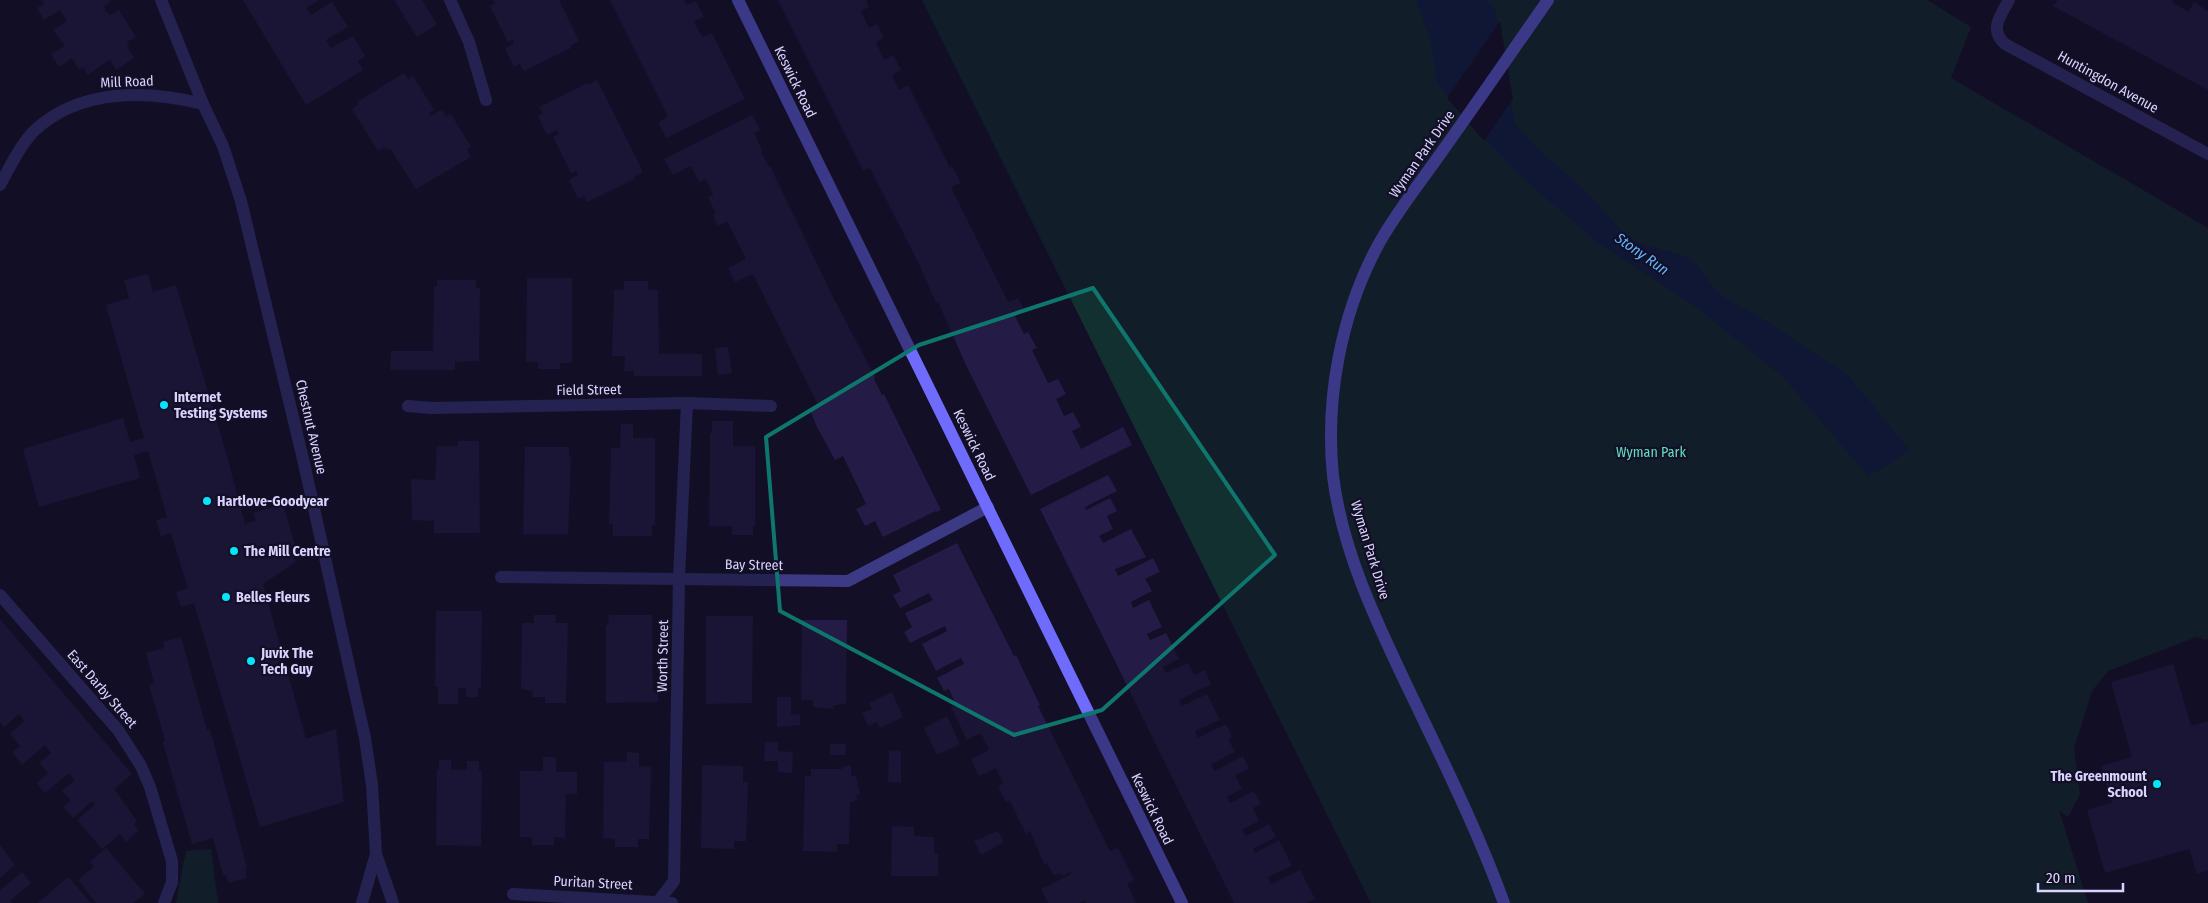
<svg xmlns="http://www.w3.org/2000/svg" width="2208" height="903" viewBox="0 0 2208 903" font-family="'Fira Sans Condensed',sans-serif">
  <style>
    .green { fill: #12302f }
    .water { fill: #0c2248 }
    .pier { fill: #130f26 }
    .building { fill: #241b47 }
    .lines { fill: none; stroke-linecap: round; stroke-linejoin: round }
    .street { stroke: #3d3a85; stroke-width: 12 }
    .secondary { stroke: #6f6bff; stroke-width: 12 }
    .marked { fill: none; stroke: #0f766e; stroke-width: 4; stroke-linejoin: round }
    .poi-dot { fill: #00e5ff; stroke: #130f26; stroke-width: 2 }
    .labels { text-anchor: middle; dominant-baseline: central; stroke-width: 4.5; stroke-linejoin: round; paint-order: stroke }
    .street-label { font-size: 14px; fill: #d9d4ff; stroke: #130f26 }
    .poi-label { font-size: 14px; font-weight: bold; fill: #d9d4ff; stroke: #130f26; text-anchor: start }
    .park-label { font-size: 14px; fill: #5fe0c0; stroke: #130f26 }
    .water-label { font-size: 15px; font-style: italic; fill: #62b6ff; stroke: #130f26 }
  </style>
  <rect width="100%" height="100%" fill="#130f26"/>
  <g class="green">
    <polygon points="922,0 1927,0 1971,27 1951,78 2208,228 2208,638 2206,640 2196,637 2108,671 2092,691 2074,748 2080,794 2068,817 2059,810 2088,903 1371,903"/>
    <polygon points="211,849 218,903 176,903 186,851"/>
  </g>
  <polygon class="water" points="1416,0 1487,0 1495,9 1515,123 1538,149 1584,190 1624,233 1642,244 1686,256 1700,268 1710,283 1725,298 1758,316 1848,375 1909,449 1890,464 1868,476 1784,378 1700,310 1598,243 1527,182 1487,141 1437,83 1431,43"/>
  <polygon class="pier" points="1500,21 1513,99 1484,141 1447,98"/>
  <g class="building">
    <polygon points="42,0 112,0 104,7 106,10 105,11 110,15 119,10 136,37 127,42 129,45 127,46 134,58 116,70 110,59 88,75 83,67 79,70 72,58 59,67 51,54 65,46 53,30 67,21 60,10 44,20 37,8 44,4"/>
    <polygon points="243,0 319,0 306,8 311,15 332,2 348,27 326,40 331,48 353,36 365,56 358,61 363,70 306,105"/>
    <polygon points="394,0 422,0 437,24 417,37"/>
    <polygon points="493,0 559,0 579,41 570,46 571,48 524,71 520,64 514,67 505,49 514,43 513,40 508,42 490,6 495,3"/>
    <polygon points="610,0 684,0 686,5 696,1 704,17 694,21 702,37 712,33 745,99 666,138 658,122 668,117"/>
    <polygon points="778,0 866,0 869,7 861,11 869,28 877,24 884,38 876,42 884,60 893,55 901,70 892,75 899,90 908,85 909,87 950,168 952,166 961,183 951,187 1008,302 1018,298 1025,311 1015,316 1024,334 1028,332 1037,348 1032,350 1048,383 1058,379 1066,394 1056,399 1064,416 1073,412 1081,427 1072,431 1081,449 1123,427 1132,445 1031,495 966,365 938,302 936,303 920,266 870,168 863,170"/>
    <polygon points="2058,0 2173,0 2172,2 2189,12 2194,2 2208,11 2208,90 2053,6"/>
    <polygon points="404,73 408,79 413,76 434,110 429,113 431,116 442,110 446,117 451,114 471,147 467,150 471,157 416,189 390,148 387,150 386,147 378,151 352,109 359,104 357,102"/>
    <polygon points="597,80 643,172 634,177 635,179 587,202 584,196 578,199 569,180 578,175 576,171 571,173 553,137 559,134 557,130 547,135 538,116 543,113 539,107 587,83 589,85"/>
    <polygon points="752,115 760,130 754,133 762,150 761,151 769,167 770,166 833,297 875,377 874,379 882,395 884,394 941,510 937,512 936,511 883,537 875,521 865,526 856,509 866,504 843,456 835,460 817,427 810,410 818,405 753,274 735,282 728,268 746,259 727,221 718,226 713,215 716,214 708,197 713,194 706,179 699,182 691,166 673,175 664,159"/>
    <polygon points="148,274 153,292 176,285 225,449 245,524 256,520 253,513 283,504 295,545 290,547 296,562 263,584 306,739 336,729 344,802 260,827 194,603 181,607 176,592 188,588 171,533 161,536 156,520 167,517 148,451 134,455 140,478 39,507 23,449 123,418 130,442 144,438 106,305 129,298 124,280"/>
    <polygon points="527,278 572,278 572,363 560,363 560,369 538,369 538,362 526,362"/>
    <polygon points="437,280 476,280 476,288 480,288 479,361 455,362 455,370 390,370 391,351 433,351 434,287 437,287"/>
    <polygon points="624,281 648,281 648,290 658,290 659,354 702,354 702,376 634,376 634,371 624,371 625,356 612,356 614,290 624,290"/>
    <polygon points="728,347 732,373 718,375 715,348"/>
    <polygon points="712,421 733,421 733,446 755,446 755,526 753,526 753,535 732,535 732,526 709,526 710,433 712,433"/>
    <polygon points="621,424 633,424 633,438 655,438 655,525 652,525 652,536 613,536 613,524 609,524 611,448 620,448"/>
    <polygon points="458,441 479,441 480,533 434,533 434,521 412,520 411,479 435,480 437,446 458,446"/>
    <polygon points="525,447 569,447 569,457 571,457 568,534 523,534"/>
    <polygon points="1108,475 1117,491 1085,507 1086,510 1110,498 1117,511 1107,516 1113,529 1099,536 1103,543 1131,529 1146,557 1115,569 1118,576 1153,558 1160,572 1145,579 1152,591 1131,602 1133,608 1149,600 1162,627 1147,634 1150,640 1166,633 1179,659 1163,667 1166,673 1188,663 1194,675 1205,670 1211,684 1179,700 1182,706 1207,694 1220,720 1195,731 1198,738 1226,724 1232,737 1228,739 1235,752 1211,764 1214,771 1243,756 1249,769 1235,775 1242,789 1227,797 1230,803 1254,791 1261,804 1253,808 1259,821 1243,829 1244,833 1246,836 1269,824 1276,837 1253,849 1255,853 1279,840 1292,866 1268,877 1271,884 1300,870 1315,899 1306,903 1234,903 1040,509"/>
    <polygon points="957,543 1014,656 1016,655 1040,705 1038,706 1110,851 1118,848 1134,880 1127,884 1136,903 1086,903 1084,900 1079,903 1048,903 1041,889 1071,874 1071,872 1062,876 1060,873 1054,876 1047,863 1044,864 1030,831 1026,834 1010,801 1006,802 998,786 1003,783 996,768 979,776 971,759 989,750 981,733 967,740 951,707 956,705 949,689 944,691 937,678 964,664 961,658 936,671 922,644 947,631 945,626 910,643 904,632 912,627 905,613 933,600 929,593 900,608 893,595 901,591 893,575"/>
    <polygon points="436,611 482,611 481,688 478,688 478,697 466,697 466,688 458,688 458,704 438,704 438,687 435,687"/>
    <polygon points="534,615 556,615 555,623 568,623 566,703 545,703 545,697 532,697 533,691 521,689 522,623 534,623"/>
    <polygon points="609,615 652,615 653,691 658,691 658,702 606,703 606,625 608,625"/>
    <polygon points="706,616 753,616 752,703 706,704"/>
    <polygon points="0,619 132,774 114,789 137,821 134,824 139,830 126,842 120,834 102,849 77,820 95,805 92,801 73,818 63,807 71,801 62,791 75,780 69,773 45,793 37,783 48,773 39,763 51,753 45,745 22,765 12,752 20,746 10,734 24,721 19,714 4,727 0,722"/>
    <polygon points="802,620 847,620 846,703 833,706 833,709 813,707 813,700 801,700"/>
    <polygon points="181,637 207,730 210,729 247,868 245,869 247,878 228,883 226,875 223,875 213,838 192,844 163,743 165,740 149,685 154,683 146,653 164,648 163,642"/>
    <polygon points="2173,664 2191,726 2208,721 2208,870 2197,874 2189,849 2105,873 2087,810 2112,803 2101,766 2132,757 2111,682"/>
    <polygon points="892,692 903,717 880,728 877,722 868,726 862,713 872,709 869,703"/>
    <polygon points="777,697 791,697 791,715 800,714 800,725 777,727"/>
    <polygon points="947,716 960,744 937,755 924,728"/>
    <polygon points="765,742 778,742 778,751 793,752 792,773 778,772 778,761 764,761"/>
    <polygon points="830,744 846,744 845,755 830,755"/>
    <polygon points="889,750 901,751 901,782 888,782"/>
    <polygon points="627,752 639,753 639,766 651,767 649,839 638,839 638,847 615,847 615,839 603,838 604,762 627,762"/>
    <polygon points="543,757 556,757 556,772 577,772 577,794 566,794 565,838 554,837 554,845 532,845 532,837 520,837 520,771 543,771"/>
    <polygon points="439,760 451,760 451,770 467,770 467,761 479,761 479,771 482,771 481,846 436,845 437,770 439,769"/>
    <polygon points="702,765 743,766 743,782 748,782 746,841 734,841 734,849 701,848"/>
    <polygon points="851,765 851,776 856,776 860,795 856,795 858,800 850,802 849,844 837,844 837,852 803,851 805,776 811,776 811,769 842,769 843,767"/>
    <polygon points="892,826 914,827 914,836 934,837 934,853 938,854 938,876 891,876"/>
    <polygon points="998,831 1004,842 981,855 974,841"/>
    <polygon points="0,845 15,865 0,878"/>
    <polygon points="106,848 145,894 133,903 96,903 78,880 94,867 90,862"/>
    <polygon points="22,872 31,883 10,901 12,903 0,903 0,890"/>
    <polygon points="68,877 91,903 38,903 52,891"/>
  </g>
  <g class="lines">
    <g class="street">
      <polyline points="161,0 203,104 223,146 241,201 303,459 365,738 372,785 376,854 362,903"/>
      <polyline points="450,0 469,42 486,100"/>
      <path d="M2009,0C2000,16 1989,30 2005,44L2208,154"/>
      <path d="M0,185C10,167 20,145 35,130C81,88 147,90 203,104"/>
      <polyline points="408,406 432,408 687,403 771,406"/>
      <polyline points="501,577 848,581 988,507"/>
      <polyline points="0,595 118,730 141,766 150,787 172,861 172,882 164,903"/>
      <polyline points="376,854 393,903"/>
      <polyline points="513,894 672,903"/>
      <polyline points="657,903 674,881 679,578 687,403"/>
    </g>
    <g class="secondary">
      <polyline points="738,0 1182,903"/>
      <path d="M1504,903C1477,829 1442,759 1408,688C1376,621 1342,550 1333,476C1325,399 1341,315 1377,247C1393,217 1416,188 1436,160C1474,107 1511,53 1548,0"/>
    </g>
  </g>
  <path d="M0 0H2208V903H0ZM1093,288L1275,555L1102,710L1014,735L780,611L766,437L919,345Z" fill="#130f26" fill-opacity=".55" fill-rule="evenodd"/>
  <path class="marked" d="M1093,288L1275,555L1102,710L1014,735L780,611L766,437L919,345Z"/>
  <g class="poi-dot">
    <circle cx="164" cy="405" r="5"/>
    <circle cx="207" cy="501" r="5"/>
    <circle cx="234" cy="551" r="5"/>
    <circle cx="226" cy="597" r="5"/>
    <circle cx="251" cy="661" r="5"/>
    <circle cx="2157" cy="784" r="5"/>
  </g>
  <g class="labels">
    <g class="street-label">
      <text transform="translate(127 82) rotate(-2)">Mill Road</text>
      <text transform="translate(795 82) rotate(64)">Keswick Road</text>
      <text transform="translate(2108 82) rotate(29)">Huntingdon Avenue</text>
      <text transform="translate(1422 154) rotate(-55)">Wyman Park Drive</text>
      <text transform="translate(589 390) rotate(-1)">Field Street</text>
      <text transform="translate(311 427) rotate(77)">Chestnut Avenue</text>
      <text transform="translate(974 445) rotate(64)">Keswick Road</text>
      <text transform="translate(1370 550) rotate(73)">Wyman Park Drive</text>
      <text transform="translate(754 565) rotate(1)">Bay Street</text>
      <text transform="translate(663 656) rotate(-89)">Worth Street</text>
      <text transform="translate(102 689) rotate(49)">East Darby Street</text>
      <text transform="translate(1152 809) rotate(64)">Keswick Road</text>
      <text transform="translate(593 883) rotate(3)">Puritan Street</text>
    </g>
    <g class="poi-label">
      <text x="174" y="397">Internet<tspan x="174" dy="16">Testing Systems</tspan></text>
      <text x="217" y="501">Hartlove-Goodyear</text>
      <text x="244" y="551">The Mill Centre</text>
      <text x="236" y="597">Belles Fleurs</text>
      <text x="261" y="653">Juvix The<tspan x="261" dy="16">Tech Guy</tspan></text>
      <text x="2147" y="776" text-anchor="end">The Greenmount<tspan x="2147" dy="16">School</tspan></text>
    </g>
    <g class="park-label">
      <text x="1651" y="452">Wyman Park</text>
    </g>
    <g class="water-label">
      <text transform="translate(1642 254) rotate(35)">Stony Run</text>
    </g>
  </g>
  <path d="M2038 883v8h85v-8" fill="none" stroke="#d9d4ff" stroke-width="2.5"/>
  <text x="2046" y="883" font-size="15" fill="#d9d4ff" stroke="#130f26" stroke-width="4" paint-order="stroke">20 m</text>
</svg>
